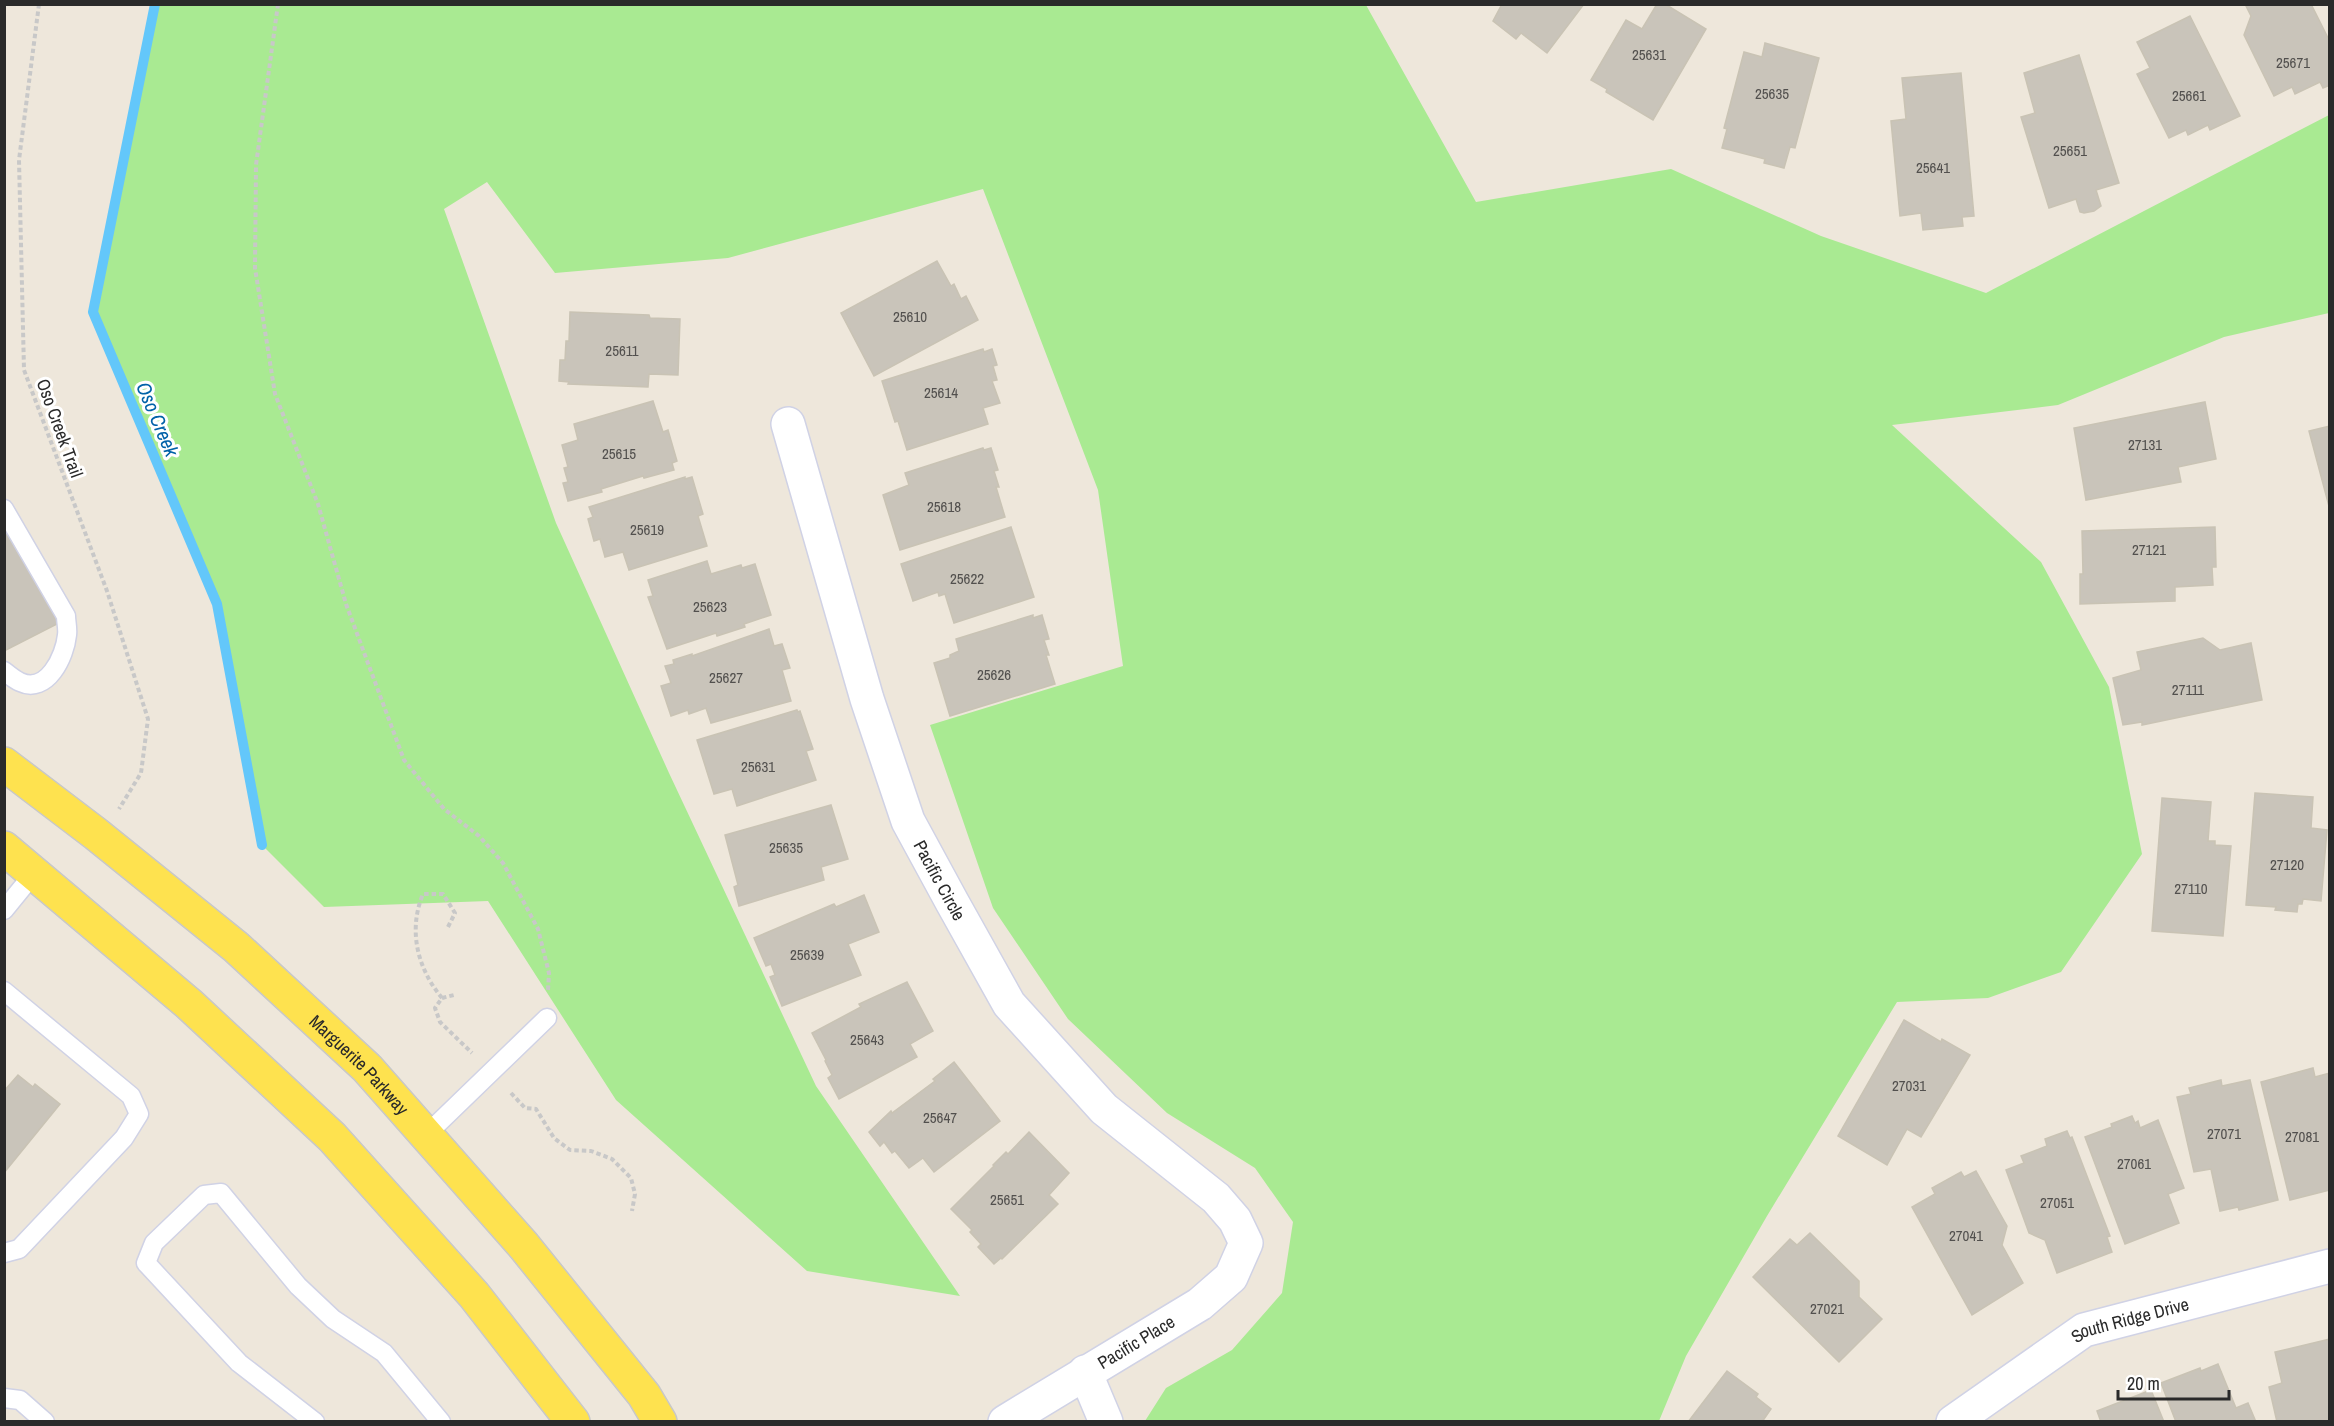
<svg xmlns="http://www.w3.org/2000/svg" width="2334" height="1426" viewBox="0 0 2334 1426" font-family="'Archivo Narrow',sans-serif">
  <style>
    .green { fill: #a9ea92 }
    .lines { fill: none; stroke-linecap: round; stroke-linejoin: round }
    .stream { stroke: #63c7fa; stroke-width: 10 }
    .building { fill: #c9c4ba; stroke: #c9c3b4; stroke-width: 1.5 }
    .service-casing { stroke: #d0d2e5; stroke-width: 21 }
    .minor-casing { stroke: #d0d2e5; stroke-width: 36 }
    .primary-casing { stroke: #c8c8c8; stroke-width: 36 }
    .path { stroke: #c8c8c8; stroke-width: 4; stroke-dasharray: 4.5 3; stroke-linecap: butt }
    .service { stroke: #fff; stroke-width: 18 }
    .minor { stroke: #fff; stroke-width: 33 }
    .primary { stroke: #fee24f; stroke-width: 33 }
    .labels { text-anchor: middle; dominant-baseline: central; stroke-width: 6; stroke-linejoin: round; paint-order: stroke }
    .number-label { font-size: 15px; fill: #52504e }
    .street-label { font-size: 18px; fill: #2a2a2a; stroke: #fff }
    .water-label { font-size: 20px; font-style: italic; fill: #0062a8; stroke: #fff }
  </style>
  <rect width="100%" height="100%" fill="#eee7db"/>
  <polygon class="green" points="155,5 1366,5 1476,202 1671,169 1821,236 1986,293 2329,115 2329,313 2224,337 2058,405 1892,425 2041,562 2109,687 2142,854 2061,972 1988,998 1897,1002 1767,1216 1686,1356 1659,1421 1145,1421 1166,1388 1232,1350 1282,1293 1293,1222 1255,1168 1167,1113 1068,1019 993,908 930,725 1123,666 1098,490 983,189 728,258 555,273 487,182 444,209 556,523 669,773 816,1086 960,1296 807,1271 616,1100 488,901 324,907 262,845 217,604 93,312"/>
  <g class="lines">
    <polyline class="stream" points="155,4 93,312 217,604 262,845"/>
  </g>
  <g class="building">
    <polygon points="1502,4 1584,4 1547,53 1521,33 1516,39 1493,21"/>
    <polygon points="1657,4 1665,4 1706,29 1653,120 1606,92 1607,89 1591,80 1626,20 1642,29"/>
    <polygon points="2245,4 2311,4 2330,42 2330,85 2323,88 2320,82 2295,94 2292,87 2274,96 2244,35 2251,16"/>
    <polygon points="2190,16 2240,116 2210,130 2208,125 2188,135 2186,130 2169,138 2137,74 2150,68 2137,42"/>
    <polygon points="1765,43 1819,58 1795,148 1790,147 1784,168 1764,163 1765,159 1722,148 1727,129 1724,128 1744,52 1762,57"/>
    <polygon points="2079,55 2119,183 2096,190 2101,206 2094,211 2084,213 2080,212 2076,199 2049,208 2021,117 2035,113 2024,73"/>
    <polygon points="1961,73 1974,216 1962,217 1963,226 1923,230 1921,213 1900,216 1891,121 1906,119 1902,78"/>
    <polygon points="937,261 951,286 954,284 961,299 966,296 978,320 874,376 841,313"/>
    <polygon points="570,312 649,315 650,318 680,319 678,375 649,374 648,387 568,384 569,382 559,381 560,360 565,360 566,341 569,341"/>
    <polygon points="983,349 984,352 992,349 997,365 993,366 997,380 992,381 1000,403 983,408 988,424 907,450 898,421 895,422 882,381"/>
    <polygon points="653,401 663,432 668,430 677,461 672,463 674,470 644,478 643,476 601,489 602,492 568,501 563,483 568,482 564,468 568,467 562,445 578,440 574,424"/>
    <polygon points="2205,402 2216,459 2178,467 2181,482 2086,500 2074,428"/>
    <polygon points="2330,426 2330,510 2309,431"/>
    <polygon points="983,448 984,450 991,448 998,470 994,471 999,487 996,487 1005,517 900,550 883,495 909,485 905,473"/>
    <polygon points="685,477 685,479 692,477 703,514 698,516 707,546 629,570 623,552 605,557 600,539 594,541 588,519 593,517 589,507"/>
    <polygon points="4,525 59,623 4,651"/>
    <polygon points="1011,527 1034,597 954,623 945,594 939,596 938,592 913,601 901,564"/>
    <polygon points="2215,527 2216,567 2212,567 2213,585 2175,587 2175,601 2080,604 2080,574 2083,574 2082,531"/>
    <polygon points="707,561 711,574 741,565 742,568 755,564 771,615 744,624 745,627 717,636 716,633 667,649 648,597 653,596 648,580"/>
    <polygon points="1033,615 1033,618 1042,615 1049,639 1044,640 1049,655 1046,655 1055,684 950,716 934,663 950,658 950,655 959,651 956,639"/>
    <polygon points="769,629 774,646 782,644 790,668 782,670 791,701 711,723 706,708 689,714 688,710 671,716 661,686 671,683 665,666 674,664 673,660 692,654 692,656"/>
    <polygon points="2203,638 2220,650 2251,643 2262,700 2142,725 2142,722 2123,725 2113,678 2141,670 2137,652"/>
    <polygon points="797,710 798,712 800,711 813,749 806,751 816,780 737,806 732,789 714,794 697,740"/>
    <polygon points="2255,793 2313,797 2311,828 2327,830 2321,901 2303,899 2302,904 2298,904 2297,912 2275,910 2276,907 2246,905"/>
    <polygon points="2162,798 2211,802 2208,841 2215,841 2215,845 2231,846 2223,936 2152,931"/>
    <polygon points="831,805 848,859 821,867 824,880 739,906 734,887 738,885 725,835"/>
    <polygon points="864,895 879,932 848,944 861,975 782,1006 770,977 775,975 771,964 766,966 754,938 834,904 836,907"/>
    <polygon points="907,982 933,1031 910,1044 917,1057 839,1099 828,1078 832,1075 825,1061 826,1060 812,1033 861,1007 859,1004"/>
    <polygon points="1904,1020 1941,1042 1942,1039 1970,1055 1921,1137 1907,1129 1887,1165 1838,1136"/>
    <polygon points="954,1062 1000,1121 934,1172 923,1158 909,1168 895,1151 892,1153 884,1142 880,1146 869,1132 891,1111 892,1113 935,1081 933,1079"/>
    <polygon points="2313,1068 2315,1077 2330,1073 2330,1190 2290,1200 2261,1082"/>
    <polygon points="18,1075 33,1087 35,1084 60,1104 4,1173 4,1091"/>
    <polygon points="2221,1080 2222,1086 2250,1080 2278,1200 2239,1210 2238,1207 2220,1211 2211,1169 2194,1172 2177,1097 2191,1094 2189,1088"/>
    <polygon points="2132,1116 2135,1123 2138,1121 2140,1128 2158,1120 2184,1188 2168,1194 2179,1223 2125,1244 2085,1137 2112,1127 2111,1124"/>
    <polygon points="2067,1131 2070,1138 2072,1137 2110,1236 2107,1237 2112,1252 2057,1273 2045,1240 2029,1233 2006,1170 2024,1163 2021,1156 2047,1146 2045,1139"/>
    <polygon points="1029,1132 1069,1173 1049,1195 1058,1204 1002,1259 1001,1258 994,1264 978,1247 981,1244 970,1232 972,1230 951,1209 994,1166 993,1165 1006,1152 1008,1154"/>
    <polygon points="1976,1171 2007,1226 2002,1245 2023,1283 1972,1315 1912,1207 1935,1194 1932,1188 1961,1172 1964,1177"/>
    <polygon points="1810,1233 1859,1281 1859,1297 1882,1319 1839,1362 1753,1277 1790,1239 1797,1245"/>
    <polygon points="2330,1339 2330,1422 2277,1422 2269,1387 2282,1383 2275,1352"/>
    <polygon points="2218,1364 2236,1408 2248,1403 2256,1422 2176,1422 2161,1383 2200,1368 2201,1371"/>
    <polygon points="1727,1371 1758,1394 1756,1397 1771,1409 1762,1422 1688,1422"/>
    <polygon points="2151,1390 2164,1422 2101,1422 2097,1411"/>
  </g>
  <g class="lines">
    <g class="service-casing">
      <g id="service">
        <path d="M4,509L66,616C66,622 68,629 67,635C65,656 47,695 20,682C15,680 9,675 4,671"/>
        <polyline points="4,910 35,872"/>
        <polyline points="4,991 131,1096 139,1114 124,1138 19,1249 4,1253"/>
        <polyline points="427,1134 547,1018"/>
        <polyline points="4,1398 20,1400 45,1422"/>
        <polyline points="315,1422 239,1363 146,1263 154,1243 204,1195 221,1193 298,1286 333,1319 384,1353 441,1422"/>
      </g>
    </g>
    <g class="minor-casing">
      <g id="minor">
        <path id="s1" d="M788,424L867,699L908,821L952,902L1009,1004L1104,1109L1216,1198L1235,1220L1246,1243L1231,1277L1200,1304L1005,1422"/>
        <polyline points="1085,1372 1106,1422"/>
        <path id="s2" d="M1953,1422L2084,1330L2330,1266"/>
      </g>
    </g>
    <g class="primary-casing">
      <g id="primary">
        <path id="s3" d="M4,764L96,834L236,947L367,1068L524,1246L644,1395L660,1422"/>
        <polyline points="4,848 189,1004 332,1137 474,1295 573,1422"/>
      </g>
    </g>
    <g class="path">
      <polyline points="39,4 19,160 24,370 107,591 148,719 141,773 119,809"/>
      <polyline points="278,4 256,165 255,268 275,394 318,504 346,604 404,760 444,809 479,836 503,863 538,929 549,973 548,990"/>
      <path d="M448,927L455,913L443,894H423C408,930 417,968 442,998L435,1008L440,1022L472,1053"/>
      <polyline points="442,998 454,995"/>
      <polyline points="511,1093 525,1108 536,1109 554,1138 570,1150 591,1151 612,1159 631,1178 635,1194 632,1211"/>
    </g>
    <use href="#service" class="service"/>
    <use href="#minor" class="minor"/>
    <use href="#primary" class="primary"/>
  </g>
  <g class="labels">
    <g class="number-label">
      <text x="1649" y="54">25631</text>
      <text x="2293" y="62">25671</text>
      <text x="1772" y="93">25635</text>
      <text x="2189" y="95">25661</text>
      <text x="2070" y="150">25651</text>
      <text x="1933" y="167">25641</text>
      <text x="910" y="316">25610</text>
      <text x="622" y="350">25611</text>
      <text x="941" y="392">25614</text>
      <text x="2145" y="444">27131</text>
      <text x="619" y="453">25615</text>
      <text x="944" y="506">25618</text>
      <text x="647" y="529">25619</text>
      <text x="2149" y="549">27121</text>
      <text x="967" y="578">25622</text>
      <text x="710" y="606">25623</text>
      <text x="994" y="674">25626</text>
      <text x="726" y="677">25627</text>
      <text x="2188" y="689">27111</text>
      <text x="758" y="766">25631</text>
      <text x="786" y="847">25635</text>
      <text x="2287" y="864">27120</text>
      <text x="2191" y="888">27110</text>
      <text x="807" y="954">25639</text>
      <text x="867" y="1039">25643</text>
      <text x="1909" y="1085">27031</text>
      <text x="940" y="1117">25647</text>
      <text x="2224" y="1133">27071</text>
      <text x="2302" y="1136">27081</text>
      <text x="2134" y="1163">27061</text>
      <text x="1007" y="1199">25651</text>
      <text x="2057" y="1202">27051</text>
      <text x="1966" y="1235">27041</text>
      <text x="1827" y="1308">27021</text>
    </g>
    <g class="street-label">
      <text transform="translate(60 428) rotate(70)">Oso Creek Trail</text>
      <text stroke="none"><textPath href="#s1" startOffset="482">Pacific Circle</textPath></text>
      <text stroke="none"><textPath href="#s3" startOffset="466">Marguerite Parkway</textPath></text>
      <text stroke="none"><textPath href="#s2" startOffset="207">South Ridge Drive</textPath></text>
      <text transform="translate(1136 1342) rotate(-31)">Pacific Place</text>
    </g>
    <g class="water-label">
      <text transform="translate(158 419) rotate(67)">Oso Creek</text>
    </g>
  </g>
  <rect width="2334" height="1426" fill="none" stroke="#2a2a2a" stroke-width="12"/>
  <path d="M2118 1390v9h111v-9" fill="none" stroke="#2a2a2a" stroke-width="3"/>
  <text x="2127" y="1390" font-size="18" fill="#2a2a2a" stroke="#ffffff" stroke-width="4.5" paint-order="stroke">20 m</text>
</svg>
